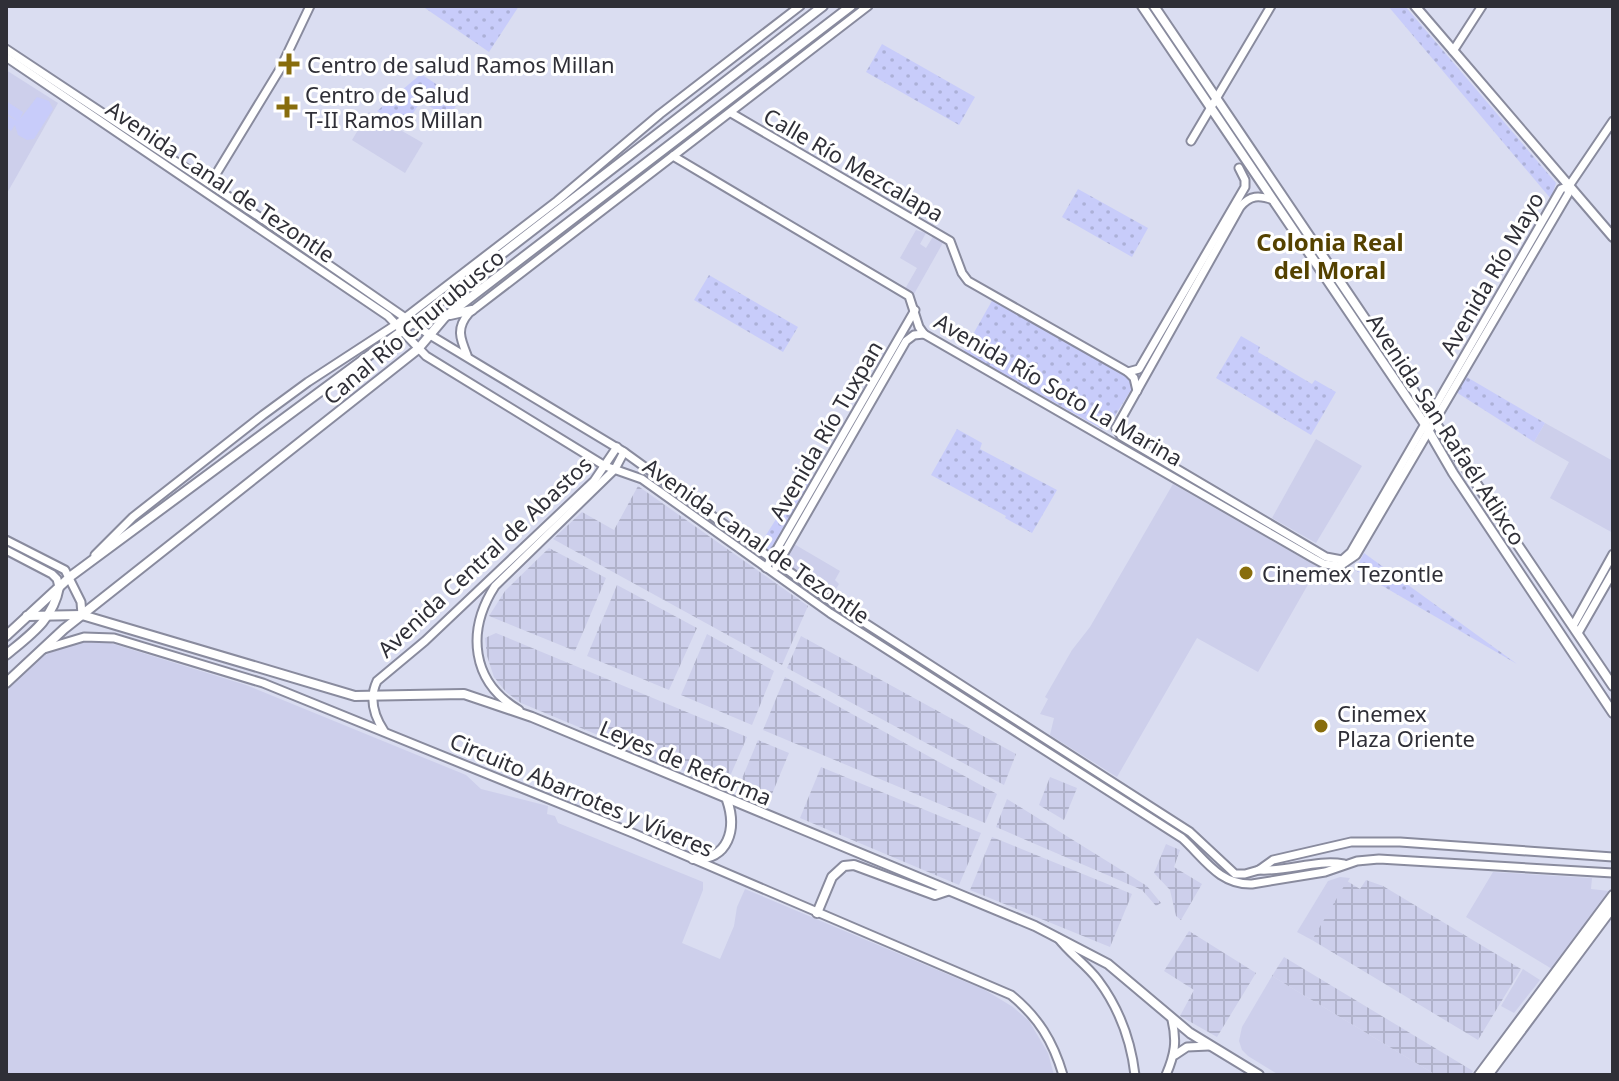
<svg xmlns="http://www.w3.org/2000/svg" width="1619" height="1081" viewBox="0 0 1619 1081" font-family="'Noto Sans',sans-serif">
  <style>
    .built { fill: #cdcfeb }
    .industrial { fill: url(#industrial-grid) }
    .green { fill: url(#green-dots) }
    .pitch { fill: #c8ccfa }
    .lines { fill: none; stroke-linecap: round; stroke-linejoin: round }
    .secondary-casing { stroke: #898b9e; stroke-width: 11 }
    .primary-casing { stroke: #898b9e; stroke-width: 12 }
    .secondary { stroke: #fff; stroke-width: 7 }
    .primary { stroke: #fff; stroke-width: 8 }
    .poi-dot { fill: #886d0c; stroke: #fff; stroke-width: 3 }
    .labels { text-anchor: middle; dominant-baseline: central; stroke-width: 6; stroke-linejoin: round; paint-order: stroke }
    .poi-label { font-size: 22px; fill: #2f2f37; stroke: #fff; text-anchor: start }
    .street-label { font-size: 22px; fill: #2f2f37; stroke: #fff }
    .neighbourhood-label { font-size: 24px; font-weight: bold; fill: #554200; stroke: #fff }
  </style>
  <defs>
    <pattern id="industrial-grid" width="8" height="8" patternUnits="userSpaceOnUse" patternTransform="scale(2)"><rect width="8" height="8" fill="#cdcfeb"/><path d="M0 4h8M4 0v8" fill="none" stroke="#b0b2ca"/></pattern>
    <pattern id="green-dots" width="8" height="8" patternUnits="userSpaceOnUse" patternTransform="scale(2)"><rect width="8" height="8" fill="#c8ccfa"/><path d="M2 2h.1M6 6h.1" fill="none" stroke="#acb0d7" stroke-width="1.8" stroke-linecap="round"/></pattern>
  </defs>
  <rect width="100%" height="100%" fill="#daddf1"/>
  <g class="built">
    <polygon points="6,70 58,103 6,195"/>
    <polygon points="369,112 423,143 405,173 352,140"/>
    <polygon points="916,230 926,233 920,244 926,248 934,235 944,241 914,294 905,289 917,268 900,258"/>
    <polygon points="1545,423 1613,461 1613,533 1550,498 1569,462 1534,442"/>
    <polygon points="1316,439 1362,466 1316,543 1272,518"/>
    <polygon points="1173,484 1318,567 1258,672 1197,638 1117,777 1050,735 1054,718 1040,714 1048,699 1045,697 1072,650 1090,627"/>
    <polygon points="794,544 840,571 835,580 839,584 831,597 782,563"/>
    <polygon points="91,641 107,642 246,685 466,775 481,789 548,806 547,814 555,816 558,823 703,882 703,890 682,943 720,959 734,926 737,907 745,889 985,990 1013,1007 1029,1021 1048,1053 1054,1075 6,1075 6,691 45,655 75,643"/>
    <polygon points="1493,872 1592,878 1591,889 1609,891 1552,969 1466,917"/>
    <polygon points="1340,877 1350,878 1312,940 1297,932 1328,881"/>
    <polygon points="1523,969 1540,980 1514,1013 1501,1006"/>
    <polygon points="1272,976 1436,1075 1279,1075 1248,1056 1242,1050 1239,1041 1242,1027"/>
  </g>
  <g class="industrial">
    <polygon points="638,486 808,606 782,665 553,539 582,512 614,530"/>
    <polygon points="549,548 606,578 575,651 489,616 505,591"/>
    <polygon points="617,585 697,628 669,690 587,656"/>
    <polygon points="496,633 747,737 725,788 521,703 506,692 494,677 487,656 485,638"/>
    <polygon points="707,634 774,671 752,725 681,695"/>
    <polygon points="801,636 1016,754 1004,785 787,668"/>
    <polygon points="785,677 997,794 985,823 763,730"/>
    <polygon points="758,740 789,753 767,806 736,793"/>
    <polygon points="821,767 981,833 959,885 800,818"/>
    <polygon points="1050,777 1077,788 1064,820 1039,805"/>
    <polygon points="1007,799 1147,886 1161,903 1156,906 1142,890 996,827"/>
    <polygon points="992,837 1132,894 1110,947 970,890"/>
    <polygon points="1166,844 1180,850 1174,867 1202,884 1181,920 1176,916 1170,890 1154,873"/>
    <polygon points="1366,880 1383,886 1521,969 1478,1040 1312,940 1347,881 1360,889"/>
    <polygon points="1189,931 1256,973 1217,1037 1180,1016 1194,990 1164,971"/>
    <polygon points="1284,957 1473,1071 1470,1075 1436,1075 1272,976"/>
  </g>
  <g class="green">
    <polygon points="422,6 519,6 489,52"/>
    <polygon points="1388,6 1405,6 1556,183 1551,199"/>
    <polygon points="882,44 975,97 959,125 866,72"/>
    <polygon points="421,74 460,100 448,118 421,101 404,127 377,111"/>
    <polygon points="1078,189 1148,228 1132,257 1062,217"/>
    <polygon points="709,275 798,327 783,352 694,300"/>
    <polygon points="993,299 1131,378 1133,387 1109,425 1102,429 963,352"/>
    <polygon points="1241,336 1260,347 1258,352 1312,384 1315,380 1336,392 1311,435 1216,378"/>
    <polygon points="1465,376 1545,423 1534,442 1456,392"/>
    <polygon points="957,429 982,443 980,449 1057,490 1032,533 1005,518 1006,516 931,475"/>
    <polygon points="804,475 815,481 772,556 759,546"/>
    <polygon points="1364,553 1517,664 1355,570"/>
  </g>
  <polygon class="pitch" points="37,97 49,101 53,109 34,139 27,140 18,135 15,125 11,131 6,127 6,115 18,121 6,113 6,101 23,112 20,119"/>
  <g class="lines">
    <g class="secondary-casing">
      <g id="secondary">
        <polyline points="6,49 264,220 430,335 624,452 826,598 1190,832 1235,874 1245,874 1259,870 1273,860 1351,842 1400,842 1613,857"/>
        <polyline points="1453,51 1482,6"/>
        <path d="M6,57L388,316L426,356L605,466L642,479L830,613L1182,838C1204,858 1219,885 1252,884L1325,872L1357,861L1379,859L1613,873"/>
        <polyline points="731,113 950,241 962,273 968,281 1128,372 1134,378 1137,391"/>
        <polyline points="1191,141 1271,6"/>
        <polyline points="673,156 909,296 919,327 924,334 1313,558 1324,564 1340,566 1356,555 1568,194 1569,186 1613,121"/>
        <polyline points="210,184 280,69 310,6"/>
        <path d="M467,355C460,338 456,328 469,313L868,6"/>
        <polyline points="1128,372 1139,369 1245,187 1245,180 1239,168"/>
        <polyline points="1116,428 1121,436 1326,557 1342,560 1351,552 1561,189 1569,186"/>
        <path d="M1116,428L1240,207C1250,195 1259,195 1273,200"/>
        <polyline points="6,540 65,570 81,602 82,615"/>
        <polyline points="6,550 52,574 57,579 59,587"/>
        <polyline points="95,555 133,517 263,415 308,382 397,324 557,201 660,114 800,6"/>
        <polyline points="776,567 906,341 914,335 924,334"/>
        <polyline points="766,568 915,310"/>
        <polyline points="1573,626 1613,554"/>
        <polyline points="1578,633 1613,572"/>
        <path d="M44,649L84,637L114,638L263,683L635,834L1011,995C1038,1017 1053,1041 1063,1075"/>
        <path d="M519,710C471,682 466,631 495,586L615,469L624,452"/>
        <path d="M384,731C374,716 369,698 377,681L425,641L594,481L617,447"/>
        <path d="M1259,870C1288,872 1316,859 1344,864"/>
        <path d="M1058,938C1070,954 1086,964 1098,980C1119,1008 1131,1041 1135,1075"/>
        <polyline points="1175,1055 1187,1047 1209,1046"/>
        <path d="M1166,1075C1175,1054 1177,1041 1172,1020"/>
      </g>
    </g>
    <g class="primary-casing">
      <g id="primary">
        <polyline points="1142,6 1424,423 1453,473 1613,713"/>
        <polyline points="1154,6 1613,686"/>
        <polyline points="1415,6 1613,237"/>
        <polyline points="450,315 472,310"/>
        <polyline points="27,616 82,615 355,696 464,694 532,717 1035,926 1108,964 1190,1033 1259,1075"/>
        <polyline points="6,636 71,576 402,331 823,6"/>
        <path d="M6,655C30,635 53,620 59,587"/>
        <polyline points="6,683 64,629 418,349 445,317 851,6"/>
        <path d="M693,859C729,860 737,829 727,800"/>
        <polyline points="817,913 832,877 844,866 854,865 935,895 947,891"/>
        <polyline points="1479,1075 1613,895"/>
        <polyline points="1488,1075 1613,907"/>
      </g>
    </g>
    <use href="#secondary" class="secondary"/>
    <use href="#primary" class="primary"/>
  </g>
  <g class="poi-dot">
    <path d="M285 52h8v8h8v8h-8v8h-8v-8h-8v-8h8z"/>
    <path d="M283 95h8v8h8v8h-8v8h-8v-8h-8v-8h8z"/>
    <circle cx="1246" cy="573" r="8"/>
    <circle cx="1321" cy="726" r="8"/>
  </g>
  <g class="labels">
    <g class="poi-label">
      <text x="307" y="64">Centro de salud Ramos Millan</text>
      <text x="305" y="94">Centro de Salud<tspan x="305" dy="25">T-II Ramos Millan</tspan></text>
      <text x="1262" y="573">Cinemex Tezontle</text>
      <text x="1337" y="713">Cinemex<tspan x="1337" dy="25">Plaza Oriente</tspan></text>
    </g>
    <g class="street-label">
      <text transform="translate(854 164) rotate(30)">Calle Río Mezcalapa</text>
      <text transform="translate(221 181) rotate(34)">Avenida Canal de Tezontle</text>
      <text transform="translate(1491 273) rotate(-60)">Avenida Río Mayo</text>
      <text transform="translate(413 326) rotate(-40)">Canal Río Churubusco</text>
      <text transform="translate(1059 389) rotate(30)">Avenida Río Soto La Marina</text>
      <text transform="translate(1447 429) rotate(57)">Avenida San Rafaél Atlixco</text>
      <text transform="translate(825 430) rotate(-60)">Avenida Río Tuxpan</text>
      <text transform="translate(757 540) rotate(35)">Avenida Canal de Tezontle</text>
      <text transform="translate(484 556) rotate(-43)">Avenida Central de Abastos</text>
      <text transform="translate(686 762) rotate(23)">Leyes de Reforma</text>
      <text transform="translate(582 794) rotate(23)">Circuito Abarrotes y Víveres</text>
    </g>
    <g class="neighbourhood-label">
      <text x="1330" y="241">Colonia Real<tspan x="1330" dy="28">del Moral</tspan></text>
    </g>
  </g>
  <rect width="1619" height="1081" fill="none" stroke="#2f2f37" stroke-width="16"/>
</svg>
